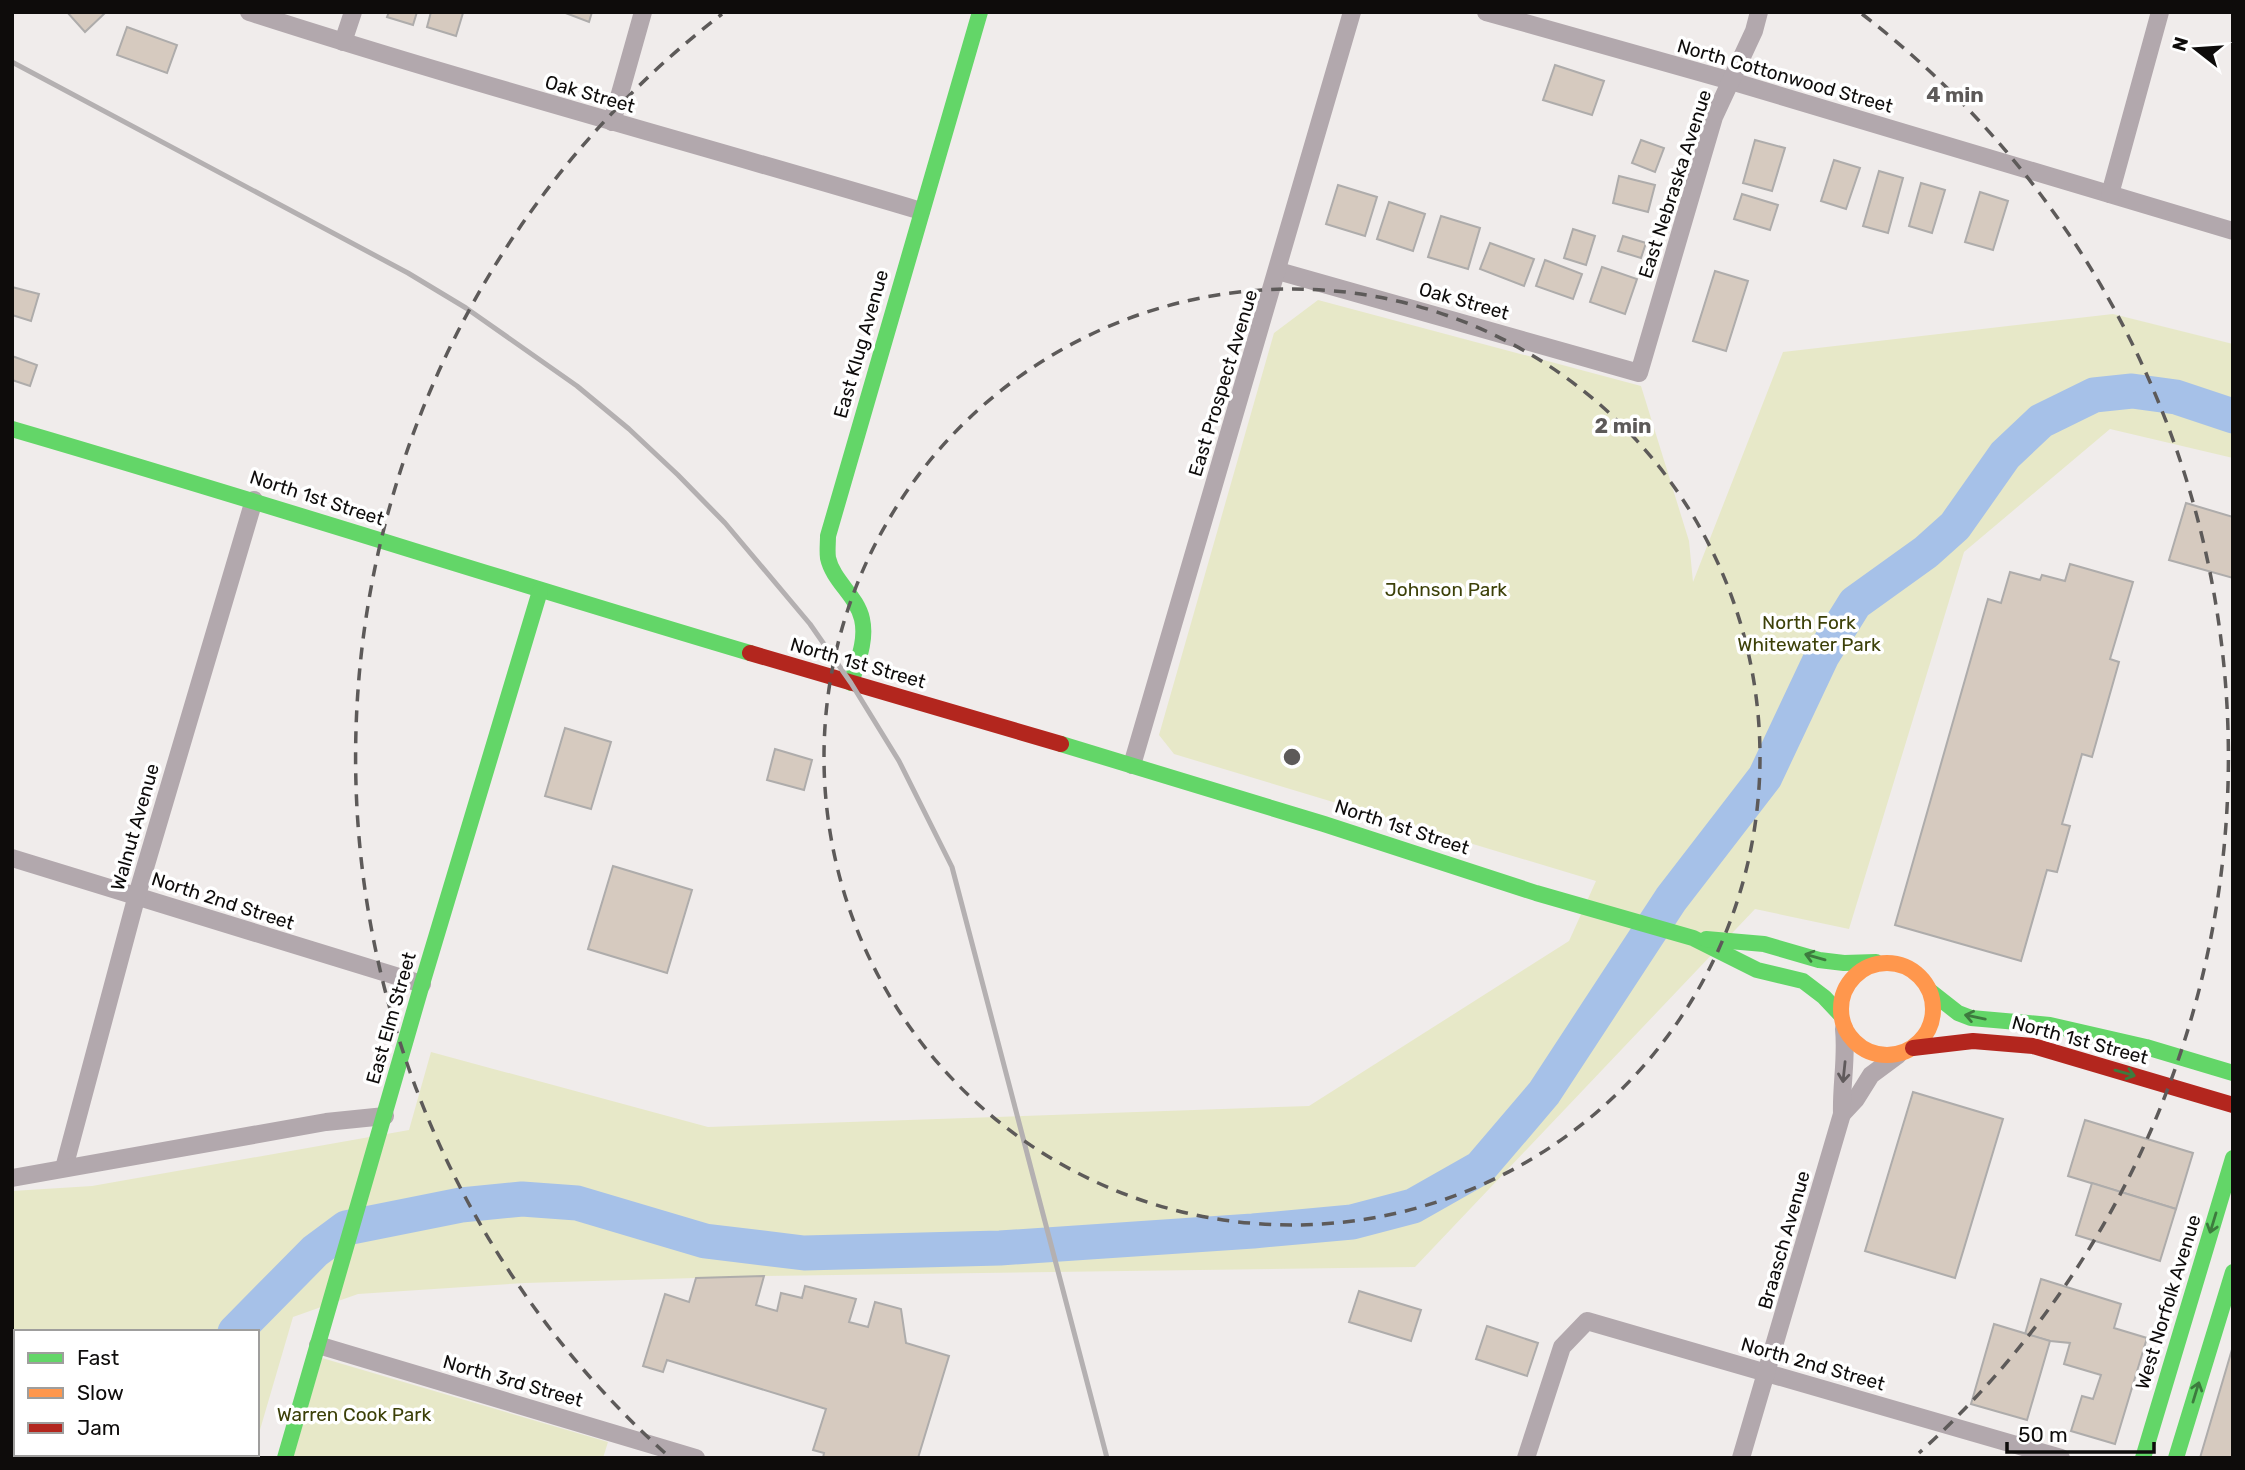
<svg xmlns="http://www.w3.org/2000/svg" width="2245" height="1470" viewBox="0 0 2245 1470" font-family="Rubik,sans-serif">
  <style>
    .green { fill: #e7e8c8 }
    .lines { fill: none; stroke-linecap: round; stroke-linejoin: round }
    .river { stroke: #a6c1e8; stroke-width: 35 }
    .building { fill: #d6cabf; stroke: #aeacab; stroke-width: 2 }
    .street { stroke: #b2a8ad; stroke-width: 18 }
    .fast { stroke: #63d668; stroke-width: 16 }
    .slow { stroke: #ff974d; stroke-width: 16 }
    .jam { stroke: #b3261e; stroke-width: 16 }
    .rail { stroke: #b4b0b1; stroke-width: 5 }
    .oneway { stroke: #3d7b3e }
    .oneway2 { stroke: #605a5c }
    .ring { fill: none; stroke: #5d5a59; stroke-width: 3.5; stroke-dasharray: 12 9 }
    .labels { text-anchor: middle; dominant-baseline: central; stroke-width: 7; stroke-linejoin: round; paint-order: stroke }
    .street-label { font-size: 19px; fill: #0e0c0b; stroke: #fff }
    .park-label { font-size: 19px; fill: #3c4008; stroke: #fff }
    .centre { fill: #5d5a59; stroke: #fff; stroke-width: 3.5 }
    .ring-label { font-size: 21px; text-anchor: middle; font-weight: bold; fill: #5d5a59; stroke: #fff; stroke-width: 7; stroke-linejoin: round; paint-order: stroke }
  </style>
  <rect width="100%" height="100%" fill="#f0eceb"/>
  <g class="green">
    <polygon points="1318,300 1641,386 1689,541 1693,582 1783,352 2113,314 2233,344 2233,458 2110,429 1964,552 1849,929 1755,909 1415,1267 764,1276 525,1283 358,1294 293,1317 257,1440 257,1332 16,1332 16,1454 253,1454 252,1458 12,1458 12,1191 92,1186 409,1130 431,1052 708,1127 1309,1106 1569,941 1596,881 1174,754 1159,735 1274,333"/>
    <polygon points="322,1358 608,1442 603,1458 293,1458"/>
  </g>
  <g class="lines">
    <g class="river">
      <polyline points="235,1332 315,1251 346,1228 461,1205 522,1199 577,1203 705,1241 804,1253 1000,1248 1253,1231 1352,1222 1413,1206 1480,1168 1544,1093 1671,899 1765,777 1822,656 1855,603 1926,552 1955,526 2005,455 2041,421 2094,395 2132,391 2176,397 2233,416"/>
      <polyline points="12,1447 16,1447"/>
    </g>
  </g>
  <g class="building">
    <polygon points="67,12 106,12 85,32"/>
    <polygon points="389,12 417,12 413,25 387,17"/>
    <polygon points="431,12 463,13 456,36 427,27"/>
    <polygon points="563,12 592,12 589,22"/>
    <polygon points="127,27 177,45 167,73 117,55"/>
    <polygon points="1555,65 1604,81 1592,115 1543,100"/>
    <polygon points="1641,140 1664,148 1655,172 1632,163"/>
    <polygon points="1755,140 1785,148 1772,191 1743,183"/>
    <polygon points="1834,160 1860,168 1846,209 1821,201"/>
    <polygon points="1879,171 1903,178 1888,233 1863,226"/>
    <polygon points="1619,176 1655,185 1648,212 1613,203"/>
    <polygon points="1921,183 1945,190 1932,233 1909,226"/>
    <polygon points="1338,185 1377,197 1365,236 1326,224"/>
    <polygon points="1980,192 2008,201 1993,250 1965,242"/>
    <polygon points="1742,194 1778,205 1770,230 1734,219"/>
    <polygon points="1389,202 1425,214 1413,251 1377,239"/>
    <polygon points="1441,216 1480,228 1468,269 1428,257"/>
    <polygon points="1573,229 1595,236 1586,265 1564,258"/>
    <polygon points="1623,236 1646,243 1641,258 1618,251"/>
    <polygon points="1490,243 1534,259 1524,286 1480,269"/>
    <polygon points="1545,260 1582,274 1573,299 1536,286"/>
    <polygon points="1602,267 1637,279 1625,314 1590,302"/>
    <polygon points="1715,271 1748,281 1726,351 1693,341"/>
    <polygon points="12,287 39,294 31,321 12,315"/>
    <polygon points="12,356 37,365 30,386 12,380"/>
    <polygon points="2186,503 2233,517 2233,578 2169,560"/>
    <polygon points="2070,564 2133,582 2110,659 2119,662 2092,757 2082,754 2062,824 2070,826 2057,872 2047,870 2021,961 1895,925 1988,599 2001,603 2010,572 2040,580 2042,575 2065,581"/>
    <polygon points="565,728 611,742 591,809 545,796"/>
    <polygon points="775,749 812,760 804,790 767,780"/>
    <polygon points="613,866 692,890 667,973 588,949"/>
    <polygon points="1913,1092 2003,1119 1955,1278 1865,1251"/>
    <polygon points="2085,1120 2193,1153 2176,1209 2068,1176"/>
    <polygon points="2092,1183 2176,1209 2160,1261 2076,1235"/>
    <polygon points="764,1276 756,1305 777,1311 781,1293 802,1298 805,1286 856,1299 849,1322 868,1327 875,1302 901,1309 906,1343 949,1356 918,1458 823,1458 824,1453 813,1450 826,1409 667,1360 663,1372 643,1366 665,1294 689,1302 696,1278"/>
    <polygon points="2041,1279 2121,1304 2114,1328 2147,1338 2115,1444 2071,1431 2082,1396 2093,1399 2101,1375 2064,1364 2070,1343 2050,1341 2025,1334"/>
    <polygon points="1359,1291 1421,1310 1411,1341 1349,1322"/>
    <polygon points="1994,1324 2050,1341 2027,1420 1971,1404"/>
    <polygon points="1487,1326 1538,1343 1527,1376 1476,1359"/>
    <polygon points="2233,1346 2233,1458 2200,1458"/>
  </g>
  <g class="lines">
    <g class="street">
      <path d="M249,12C472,84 697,144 921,211"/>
      <polyline points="1486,12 1731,81 2233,231"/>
      <polyline points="343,42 353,12"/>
      <polyline points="612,122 643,12"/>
      <polyline points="2110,194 2160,12"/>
      <polyline points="1278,271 1639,373 1714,117 1754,31 1759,12"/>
      <polyline points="1132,765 1352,12"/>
      <polyline points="12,858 422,984"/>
      <polyline points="1842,1114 1856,1099 1871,1075 1898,1055"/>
      <polyline points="64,1168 137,895 254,500"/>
      <polyline points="12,1178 326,1122 385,1116"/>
      <polyline points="318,1345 696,1458"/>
      <polyline points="1526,1458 1562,1347 1587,1321 2061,1458"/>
      <path d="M1741,1458L1842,1114C1841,1086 1847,1058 1844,1029"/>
    </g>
    <g class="fast">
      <path d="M12,429C259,501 504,580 750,653"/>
      <path d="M851,683C857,663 867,641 862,619C857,596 833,581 828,558C827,551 828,543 828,536L980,12"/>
      <polyline points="1061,744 1324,824 1536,893 1693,938 1757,970 1803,981 1824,997 1840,1014"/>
      <polyline points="1706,939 1764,944 1819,960 1844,963 1876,962"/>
      <polyline points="1930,991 1958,1013 1971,1018 2050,1025 2146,1047 2233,1073"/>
      <polyline points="285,1458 422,984 540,591"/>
      <polyline points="2143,1458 2233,1158"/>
      <polyline points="2176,1458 2233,1272"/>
    </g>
    <circle class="slow" cx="1887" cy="1009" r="46"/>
    <g class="jam">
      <polyline points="750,653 1061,744"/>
      <polyline points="1913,1048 1973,1041 2033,1046 2233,1105"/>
    </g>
    <polyline class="rail" points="12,62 408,273 466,308 577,386 629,429 678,475 725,523 810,624 851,683 899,761 952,867 1107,1458"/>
  </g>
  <defs><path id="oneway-shaft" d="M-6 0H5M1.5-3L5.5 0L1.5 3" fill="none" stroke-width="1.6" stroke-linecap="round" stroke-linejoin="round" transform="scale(1.75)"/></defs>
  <g class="oneway">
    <use href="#oneway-shaft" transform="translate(1815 957) rotate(-164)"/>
    <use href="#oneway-shaft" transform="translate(1975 1017) rotate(-168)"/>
    <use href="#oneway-shaft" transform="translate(2125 1073) rotate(16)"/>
    <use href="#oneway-shaft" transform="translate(2213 1223) rotate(107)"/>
    <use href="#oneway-shaft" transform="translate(2196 1392) rotate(-73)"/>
  </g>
  <use class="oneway2" href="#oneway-shaft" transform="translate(1844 1072) rotate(96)"/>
  <g class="ring">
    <circle cx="1292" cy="757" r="468"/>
    <path d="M665 1453A937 937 0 0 1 722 14M1862 14A937 937 0 0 1 1919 1453"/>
  </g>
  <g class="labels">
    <g class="street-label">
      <text transform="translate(1785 76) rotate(16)">North Cottonwood Street</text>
      <text transform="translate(590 94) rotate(16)">Oak Street</text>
      <text transform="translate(1675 184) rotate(-72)">East Nebraska Avenue</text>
      <text transform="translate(1464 301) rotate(16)">Oak Street</text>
      <text transform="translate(861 344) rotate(-74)">East Klug Avenue</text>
      <text transform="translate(1223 383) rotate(-73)">East Prospect Avenue</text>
      <text transform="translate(317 498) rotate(18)">North 1st Street</text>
      <text transform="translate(858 663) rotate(16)">North 1st Street</text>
      <text transform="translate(135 827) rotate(-74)">Walnut Avenue</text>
      <text transform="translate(1402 827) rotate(18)">North 1st Street</text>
      <text transform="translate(223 901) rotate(18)">North 2nd Street</text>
      <text transform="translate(391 1018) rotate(-74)">East Elm Street</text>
      <text transform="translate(2080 1040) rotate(15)">North 1st Street</text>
      <text transform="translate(1784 1240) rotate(-74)">Braasch Avenue</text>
      <text transform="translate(2168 1302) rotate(-73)">West Norfolk Avenue</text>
      <text transform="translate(1813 1364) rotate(16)">North 2nd Street</text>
      <text transform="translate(513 1381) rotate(16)">North 3rd Street</text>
    </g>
    <g class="park-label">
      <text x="1446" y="589">Johnson Park</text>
      <text x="1809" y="622">North Fork<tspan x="1809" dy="22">Whitewater Park</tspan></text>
      <text x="354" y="1414">Warren Cook Park</text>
    </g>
  </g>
  <circle cx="1292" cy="757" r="10" class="centre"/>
  <g class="ring-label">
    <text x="1955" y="102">4 min</text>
    <text x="1623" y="433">2 min</text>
  </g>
  <rect width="2245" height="1470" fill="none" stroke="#0e0c0b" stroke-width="28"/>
  <rect x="14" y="1330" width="245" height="126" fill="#ffffff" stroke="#9f9e9d" stroke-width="2"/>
  <rect x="28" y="1353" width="35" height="10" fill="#63d668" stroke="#9f9e9d" stroke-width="2"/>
  <text x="77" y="1365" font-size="21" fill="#0e0c0b">Fast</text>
  <rect x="28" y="1388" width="35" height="10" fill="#ff974d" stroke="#9f9e9d" stroke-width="2"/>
  <text x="77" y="1400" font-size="21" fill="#0e0c0b">Slow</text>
  <rect x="28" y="1423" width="35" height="10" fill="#b3261e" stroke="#9f9e9d" stroke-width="2"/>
  <text x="77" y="1435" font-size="21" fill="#0e0c0b">Jam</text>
  <g transform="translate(2196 49) rotate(287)" stroke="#ffffff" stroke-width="5" paint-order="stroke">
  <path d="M0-5L12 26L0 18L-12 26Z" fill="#0e0c0b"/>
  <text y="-10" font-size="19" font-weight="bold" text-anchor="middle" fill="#0e0c0b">N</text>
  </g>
  <path d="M2007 1442v10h147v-10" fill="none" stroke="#0e0c0b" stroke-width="3.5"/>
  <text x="2018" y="1442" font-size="21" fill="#0e0c0b" stroke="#ffffff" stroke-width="5" paint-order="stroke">50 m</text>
</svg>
